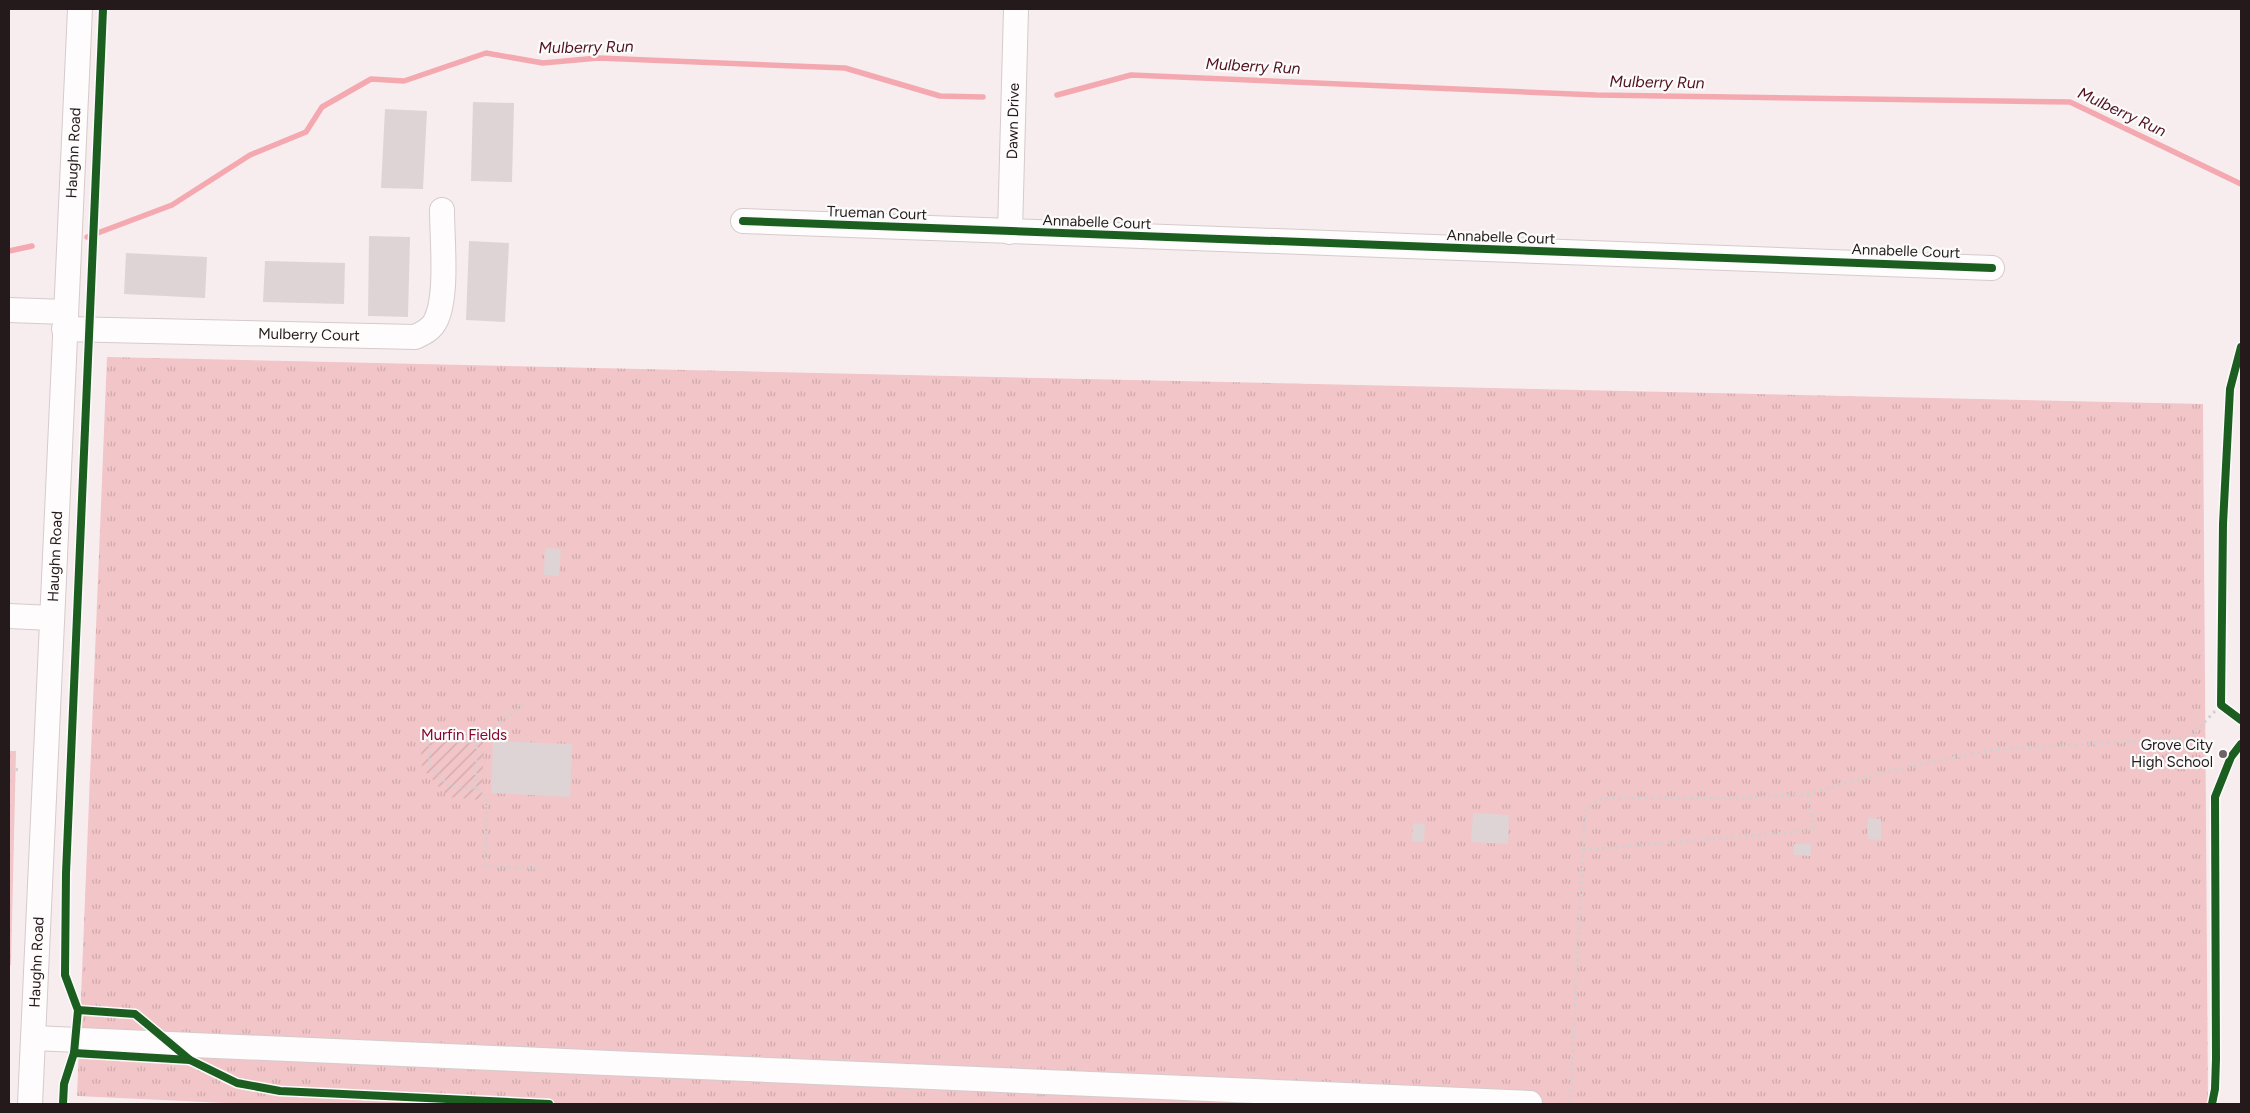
<svg xmlns="http://www.w3.org/2000/svg" width="2250" height="1113" viewBox="0 0 2250 1113" font-family="Figtree,sans-serif">
  <style>
    .park { fill: url(#park-tufts) }
    .garden { fill: url(#garden-furrows) }
    .lines { fill: none; stroke-linecap: round; stroke-linejoin: round }
    .stream { stroke: #f4a9b0; stroke-width: 5.5 }
    .building { fill: #dfd4d5 }
    .minor-casing { stroke: #d6cbcc; stroke-width: 26 }
    .path { stroke: #d3d0d0; stroke-width: 3; stroke-dasharray: 2.5 4; stroke-linecap: butt }
    .minor { stroke: #fefcfc; stroke-width: 24 }
    .cycleway-casing { stroke: #fbfbfb; stroke-width: 11 }
    .cycleway { stroke: #1b5e20; stroke-width: 8 }
    .poi-dot { fill: #6f6465; stroke: #fbfbfb; stroke-width: 2 }
    .labels { text-anchor: middle; dominant-baseline: central; stroke-width: 4.5; stroke-linejoin: round; paint-order: stroke }
    .street-label { font-size: 15px; fill: #251a1b; stroke: #fbfbfb }
    .park-label { font-size: 15px; fill: #88072d; stroke: #fbfbfb }
    .poi-label { font-size: 15px; fill: #251a1b; stroke: #fbfbfb; text-anchor: end }
    .water-label { font-size: 16px; font-style: italic; fill: #51111d; stroke: #fbfbfb }
  </style>
  <defs>
    <pattern id="park-tufts" width="24" height="20" patternUnits="userSpaceOnUse" patternTransform="scale(1.25)"><rect width="24" height="20" fill="#f2c5c8"/><path d="M3 7l-1-3M5 7V3M7 7l1-3M15 17l-1-3M17 17v-4M19 17l1-3" fill="none" stroke="#cfa9ab"/></pattern>
    <pattern id="garden-furrows" width="10" height="10" patternUnits="userSpaceOnUse" patternTransform="scale(1.25)"><rect width="10" height="10" fill="#f2c5c8"/><path d="M-1 1l2-2M0 10L10 0M9 11l2-2" fill="none" stroke="#cfa9ab"/></pattern>
  </defs>
  <rect width="100%" height="100%" fill="#f8edee"/>
  <g class="park">
    <polygon points="107,357 2203,404 2208,1104 247,1104 77,1096"/>
    <polygon points="9,751 16,751 11,965 9,965"/>
  </g>
  <polygon class="garden" points="420,732 484,735 482,800 448,797 422,768"/>
  <g class="lines">
    <g class="stream">
      <polyline points="1057,95 1131,75 1596,95 2070,102 2241,184"/>
      <polyline points="87,237 172,205 250,155 306,132 322,107 371,79 404,81 486,53 543,63 598,58 845,68 940,96 983,97"/>
      <polyline points="9,251 32,246"/>
    </g>
  </g>
  <g class="building">
    <polygon points="473,102 514,103 512,182 471,181"/>
    <polygon points="385,109 427,111 423,189 381,188"/>
    <polygon points="369,236 410,237 408,317 368,316"/>
    <polygon points="469,241 509,243 505,322 466,320"/>
    <polygon points="126,253 207,257 205,298 124,294"/>
    <polygon points="265,261 345,263 344,304 263,302"/>
    <polygon points="545,548 561,549 559,576 544,575"/>
    <polygon points="493,741 572,744 570,797 491,793"/>
    <polygon points="1473,813 1509,815 1508,844 1471,842"/>
    <polygon points="1868,818 1881,819 1881,840 1867,839"/>
    <polygon points="1413,823 1425,824 1424,842 1412,841"/>
    <polygon points="1794,844 1811,844 1811,856 1794,855"/>
  </g>
  <g class="lines">
    <g class="minor-casing">
      <g id="minor">
        <polyline points="743,221 1992,268"/>
        <path id="s1" d="M1010,232L1016,9"/>
        <polyline points="9,310 65,312"/>
        <path id="s2" d="M64,329L415,337C424,333 432,329 436,320C448,295 442,239 442,210"/>
        <polyline points="9,616 52,618"/>
        <polyline points="33,1038 1530,1103"/>
        <path id="s3" d="M30,1104L80,9"/>
      </g>
    </g>
    <g class="path">
      <polyline points="522,705 477,742 430,740 430,765 450,787 478,788 487,800 485,866 540,868"/>
      <polyline points="9,769 20,770"/>
      <polyline points="475,788 477,742"/>
      <polyline points="1583,850 1815,830 1807,794"/>
      <polyline points="1570,1104 1585,811 1602,798 1740,798 1807,794 1888,771 1991,750 2189,738 2221,705"/>
    </g>
    <use href="#minor" class="minor"/>
    <g class="cycleway-casing">
      <g id="cycleway">
        <polyline points="743,221 1992,268"/>
        <polyline points="2241,347 2230,389 2223,524 2221,705 2241,720"/>
        <polyline points="78,1010 135,1014 190,1060"/>
        <polyline points="74,1053 190,1060 237,1083 280,1091 549,1104"/>
        <polyline points="63,1104 64,1084 74,1053 78,1010 65,975 66,873 103,9"/>
        <polyline points="2212,1104 2215,1089 2216,1059 2215,797 2231,757 2241,744"/>
      </g>
    </g>
    <use href="#cycleway" class="cycleway"/>
  </g>
  <circle class="poi-dot" cx="2223" cy="754" r="5"/>
  <g class="labels">
    <g class="street-label">
      <text stroke="none"><textPath href="#s1" startOffset="111">Dawn Drive</textPath></text>
      <text stroke="none"><textPath href="#s3" startOffset="952">Haughn Road</textPath></text>
      <text transform="translate(877 213) rotate(2)">Trueman Court</text>
      <text transform="translate(1097 222) rotate(2)">Annabelle Court</text>
      <text transform="translate(1501 237) rotate(2)">Annabelle Court</text>
      <text transform="translate(1906 251) rotate(2)">Annabelle Court</text>
      <text stroke="none"><textPath href="#s2" startOffset="245">Mulberry Court</textPath></text>
      <text stroke="none"><textPath href="#s3" startOffset="548">Haughn Road</textPath></text>
      <text stroke="none"><textPath href="#s3" startOffset="142">Haughn Road</textPath></text>
    </g>
    <g class="park-label">
      <text x="464" y="735">Murfin Fields</text>
    </g>
    <g class="poi-label">
      <text x="2213" y="745">Grove City<tspan x="2213" dy="17">High School</tspan></text>
    </g>
    <g class="water-label">
      <text transform="translate(586 47) rotate(-1)">Mulberry Run</text>
      <text transform="translate(1253 66) rotate(3)">Mulberry Run</text>
      <text transform="translate(1657 82) rotate(1)">Mulberry Run</text>
      <text transform="translate(2122 112) rotate(25)">Mulberry Run</text>
    </g>
  </g>
  <rect width="2250" height="1113" fill="none" stroke="#251a1b" stroke-width="20"/>
</svg>
